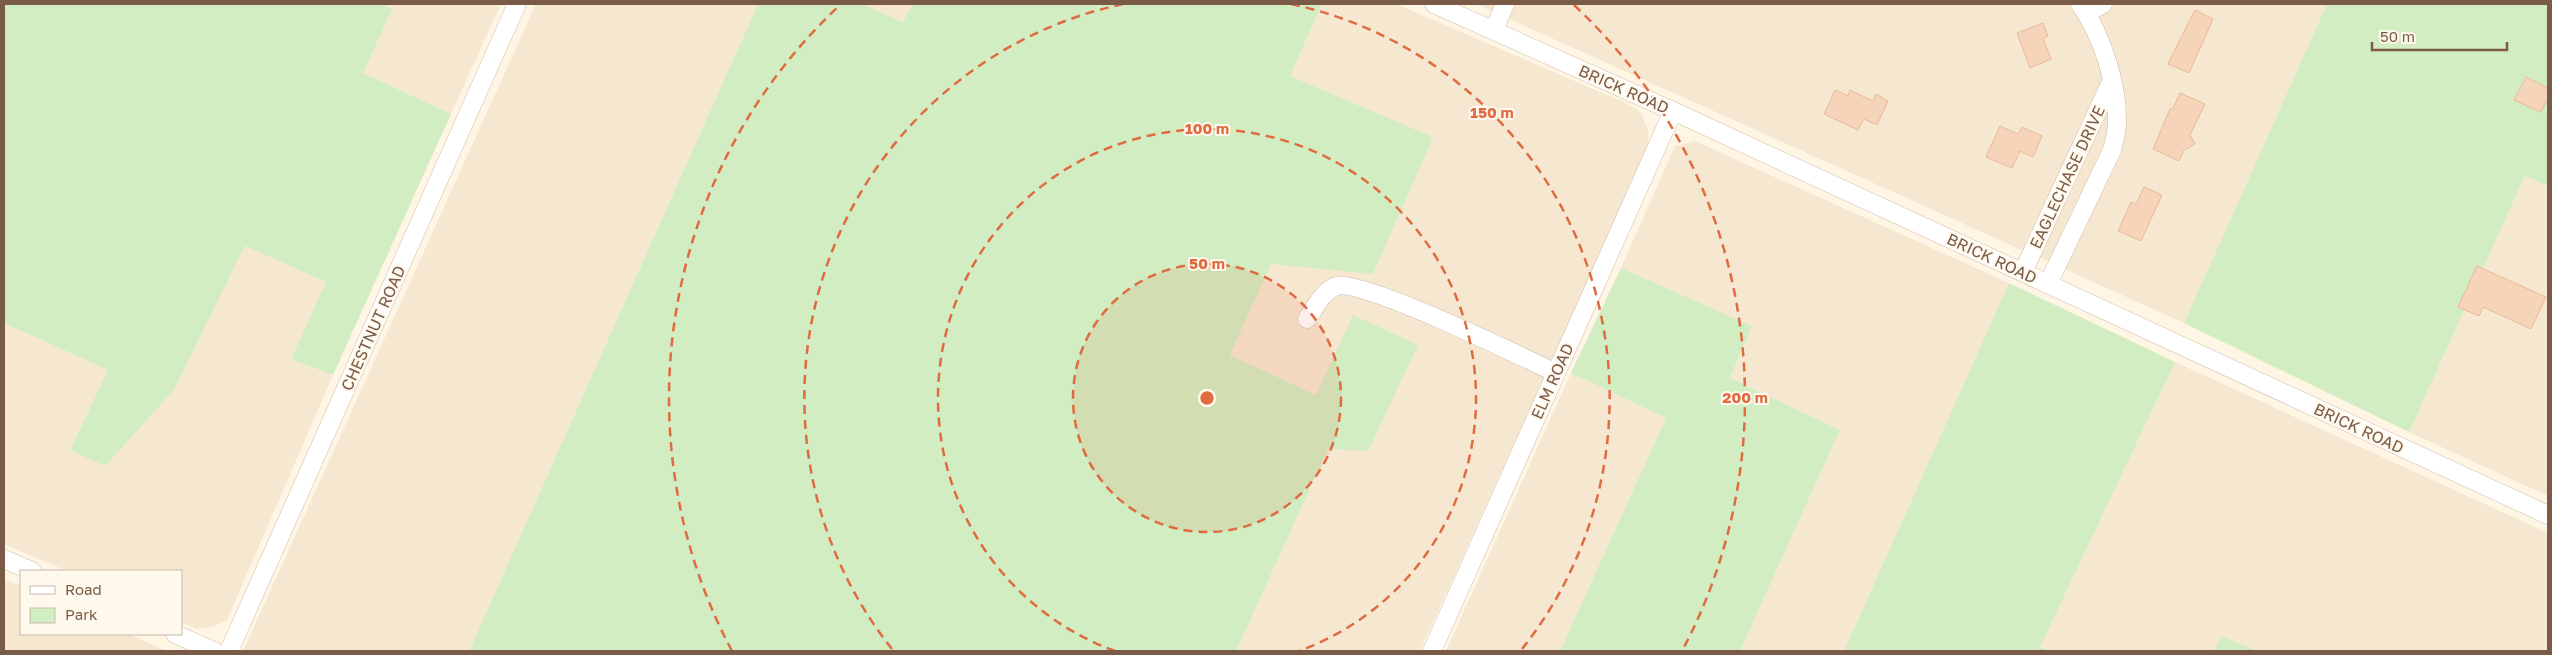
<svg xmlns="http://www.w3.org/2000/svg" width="2552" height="655" viewBox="0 0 2552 655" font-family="'Golos Text',sans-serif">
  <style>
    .residential { fill: #f6e7d1 }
    .green { fill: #d1edc1 }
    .building { fill: #f6d4b9; stroke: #eaba98 }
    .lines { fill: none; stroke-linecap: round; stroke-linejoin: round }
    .minor-casing { stroke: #d0bca9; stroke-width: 19 }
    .minor { stroke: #fff; stroke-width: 18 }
    .ring { fill: none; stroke: #e06b40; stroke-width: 2.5; stroke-dasharray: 9 6 }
    .labels { text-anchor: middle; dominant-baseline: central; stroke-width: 4; stroke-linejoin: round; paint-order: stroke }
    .street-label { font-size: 16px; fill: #795b47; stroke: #fff8ec }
    .centre { fill: #e06b40; stroke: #fff8ec; stroke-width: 2.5 }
    .ring-label { font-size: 15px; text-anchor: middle; font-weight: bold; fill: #e06b40; stroke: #fff8ec; stroke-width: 4; stroke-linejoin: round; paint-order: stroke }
  </style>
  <rect width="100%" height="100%" fill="#fef5e4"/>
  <g class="residential">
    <polygon points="381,4 501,4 451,114 363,73 391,9"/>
    <polygon points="536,4 758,4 469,651 243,651"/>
    <polygon points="862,4 913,4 904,22"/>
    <polygon points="1322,4 1396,4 1628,104 1641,113 1648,130 1649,145 1420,651 1236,651 1328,449 1353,316 1316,395 1230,355 1270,264 1433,137 1290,76"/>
    <polygon points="1476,4 2327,4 2184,323"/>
    <polygon points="1695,141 2009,283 1844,651 1740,651 1840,430 1730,378 1752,326 1621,268 1675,146"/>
    <polygon points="2525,176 2548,186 2548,496 2409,432"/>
    <polygon points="245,246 326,282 291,359 333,375 227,620 213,627 197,629 181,622 181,571 67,571 4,544 4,323 108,370 70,450 173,391"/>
    <polygon points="2175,362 2548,533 2548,651 2257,651 2222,636 2214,651 2049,651 2040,647"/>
    <polygon points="1571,373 1666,418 1560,651 1446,651"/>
    <polygon points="4,579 21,586 21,634 128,634 167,651 4,651"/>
  </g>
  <g class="green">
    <polygon points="4,4 381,4 392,9 363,73 451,114 333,375 291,359 326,282 245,246 173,391 105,466 70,450 108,370 4,323"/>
    <polygon points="758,4 862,4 903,22 913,4 1322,4 1290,76 1433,137 1373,274 1271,264 1230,355 1316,395 1353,315 1418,345 1368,451 1328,449 1236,651 469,651"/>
    <polygon points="2327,4 2548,4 2548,186 2525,176 2409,432 2184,323"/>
    <polygon points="1621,268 1752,326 1730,378 1840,430 1740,651 1560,651 1666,418 1571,373"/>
    <polygon points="2009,283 2175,362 2040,647 2049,651 1844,651"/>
    <polygon points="2222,636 2257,651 2214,651"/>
  </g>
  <g class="building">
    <polygon points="2195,10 2213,19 2189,73 2168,64"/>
    <polygon points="2043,23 2048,36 2043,38 2051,59 2030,68 2017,33"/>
    <polygon points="2526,77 2548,88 2548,97 2541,112 2514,100"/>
    <polygon points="1835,90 1848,96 1850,90 1873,101 1876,94 1888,101 1877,125 1864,119 1858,130 1824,114"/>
    <polygon points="2180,93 2205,104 2190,135 2195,144 2184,150 2179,161 2153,149 2170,109 2172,110"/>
    <polygon points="2000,126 2018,134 2022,127 2042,136 2033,157 2020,151 2012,168 1986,157"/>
    <polygon points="2144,187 2162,195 2141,241 2118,231 2131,202 2136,204"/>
    <polygon points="2477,266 2546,297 2531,329 2483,307 2479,316 2458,307"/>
  </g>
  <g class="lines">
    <g class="minor-casing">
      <g id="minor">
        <polyline points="1434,4 1673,111 2548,515"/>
        <polyline points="2087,13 2103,4"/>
        <polyline points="1494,30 1505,4"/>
        <polyline points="2023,272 2111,82"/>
        <path d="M2048,284L2112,150C2114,141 2117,132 2117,123C2118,85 2102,35 2080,4"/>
        <path d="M1307,319C1315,308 1323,290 1337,286C1361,278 1525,358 1556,373"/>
        <polyline points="4,559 32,571"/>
        <polyline points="175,634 214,651"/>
        <polyline points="229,651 517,4"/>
        <polyline points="1432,651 1673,111"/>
      </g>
    </g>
    <use href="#minor" class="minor"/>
  </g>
  <circle cx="1207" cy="398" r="134" fill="#e06b40" fill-opacity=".12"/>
  <g class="ring">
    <circle cx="1207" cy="398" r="134"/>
    <path d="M1115 651A269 269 0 1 1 1299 651"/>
    <path d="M892 649A403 403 0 0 1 1123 4M1291 4A403 403 0 0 1 1522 649"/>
    <path d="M732 651A538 538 0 0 1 840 5M1574 5A538 538 0 0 1 1682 651"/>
  </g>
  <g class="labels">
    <g class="street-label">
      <text transform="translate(1624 89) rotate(24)">BRICK ROAD</text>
      <text transform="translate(2067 177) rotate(-65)">EAGLECHASE DRIVE</text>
      <text transform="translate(1992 258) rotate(25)">BRICK ROAD</text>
      <text transform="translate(373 328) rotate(-66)">CHESTNUT ROAD</text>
      <text transform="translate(1552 381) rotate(-66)">ELM ROAD</text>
      <text transform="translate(2359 428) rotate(25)">BRICK ROAD</text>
    </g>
  </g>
  <circle cx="1207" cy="398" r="8" class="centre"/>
  <g class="ring-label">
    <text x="1492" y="118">150 m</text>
    <text x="1207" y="134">100 m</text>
    <text x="1207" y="269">50 m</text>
    <text x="1745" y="403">200 m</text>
  </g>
  <rect width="2552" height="655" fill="none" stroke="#795b47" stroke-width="10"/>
  <rect x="20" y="570" width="162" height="65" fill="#fff8ec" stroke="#c9b9aa"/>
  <rect x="30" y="586" width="25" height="8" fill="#ffffff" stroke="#c9b9aa"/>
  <text x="65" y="595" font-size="15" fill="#795b47">Road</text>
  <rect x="30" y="608" width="25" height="15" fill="#d1edc1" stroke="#c9b9aa"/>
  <text x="65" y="620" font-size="15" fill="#795b47">Park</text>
  <path d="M2372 42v8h135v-8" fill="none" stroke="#795b47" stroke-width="2.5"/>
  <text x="2380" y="42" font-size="15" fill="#795b47" stroke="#fff8ec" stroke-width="4" paint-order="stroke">50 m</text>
</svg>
